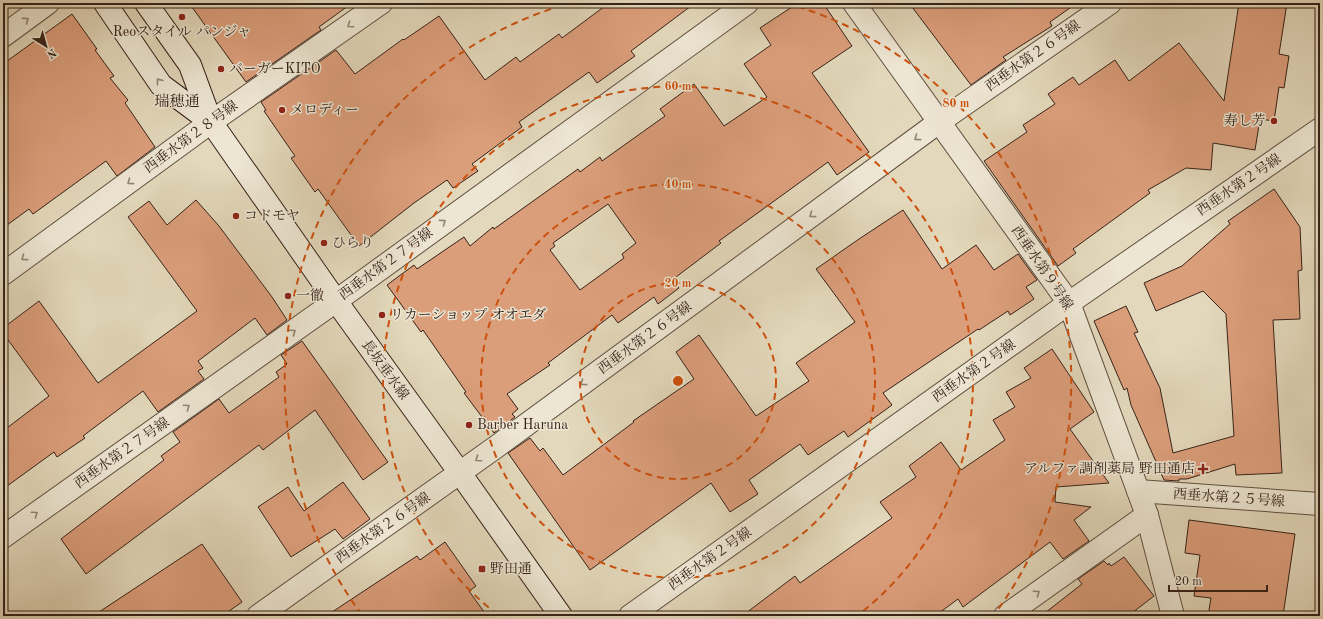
<svg xmlns="http://www.w3.org/2000/svg" width="1323" height="619" viewBox="0 0 1323 619" font-family="'Old Standard TT','Noto Serif JP',serif">
  <style>
    .building { fill: #db9e7b; stroke: #362219; fill-rule: evenodd }
    .lines { fill: none; stroke-linecap: round; stroke-linejoin: round }
    .minor-casing { stroke: #615042; stroke-width: 24 }
    .tertiary-casing { stroke: #615042; stroke-width: 24 }
    .secondary-casing { stroke: #362219; stroke-width: 24 }
    .minor { stroke: #ede6d3; stroke-width: 22 }
    .tertiary { stroke: #ede6d3; stroke-width: 22 }
    .secondary { stroke: #ede6d3; stroke-width: 22 }
    .oneway { stroke: #928476 }
    .ring { fill: none; stroke: #cd510e; stroke-width: 2; stroke-dasharray: 7 5 }
    .poi-dot { fill: #8f2418; stroke: #ede6d3; stroke-width: 1.5 }
    .labels { text-anchor: middle; dominant-baseline: central; stroke-width: 3; stroke-linejoin: round; paint-order: stroke }
    .poi-label { font-size: 14px; fill: #362219; stroke: #ede6d3; text-anchor: start }
    .street-label { font-size: 14px; fill: #362219; stroke: #ede6d3 }
    .neighbourhood-label { font-size: 15px; fill: #362219; stroke: #ede6d3 }
    .centre { fill: #cd510e; stroke: #ede6d3; stroke-width: 2 }
    .ring-label { font-size: 12px; text-anchor: middle; font-weight: bold; fill: #cd510e; stroke: #ede6d3; stroke-width: 3; stroke-linejoin: round; paint-order: stroke }
  </style>
  <rect width="100%" height="100%" fill="#e3d8bb"/>
  <filter id="stains"><feTurbulence type="fractalNoise" baseFrequency=".005" numOctaves="4"/><feColorMatrix values="0 0 0 0 .2 0 0 0 0 .09 0 0 0 0 .02 0 0 0 .5 -.17"/></filter>
  <radialGradient id="worn" r=".72"><stop offset=".6" stop-color="#630" stop-opacity="0"/><stop offset="1" stop-color="#630" stop-opacity=".3"/></radialGradient>
  <g class="building">
    <polygon points="189,3 352,3 319,27 321,30 246,82"/>
    <polygon points="609,3 695,3 631,51 635,56 597,83 589,72 519,122 522,127 472,164 478,171 453,188 447,180 414,203 359,246 318,189 315,192 291,158 295,156 264,111 266,110 261,102 336,50 355,74 403,39 404,40 439,16 485,80 516,57 520,62 559,34 562,38"/>
    <path d="M798,3H823L852,46L812,73L869,152L837,175L828,162L719,241L721,243L672,280L679,288L658,304L654,297L618,323L612,315L548,363L550,365L507,394L518,409L512,414L515,417L494,433L464,393L466,392L423,330L421,332L387,285L414,265L417,269L464,237L470,246L493,227L494,229L578,169L580,172L600,157L602,161L665,116L660,109L694,84L724,126L767,97L744,64L771,45L760,28ZM608,204L636,243L622,254L624,258L580,290L550,250L555,246L553,243Z"/>
    <polygon points="909,3 1077,3 1050,22 1052,26 1003,57 1006,60 971,85"/>
    <polygon points="1239,3 1287,3 1279,54 1289,56 1284,88 1279,87 1274,121 1260,119 1255,150 1213,143 1211,170 1186,168 1148,190 1150,193 1073,249 1076,253 1058,266 984,161 1027,132 1023,125 1055,104 1048,94 1073,77 1079,85 1115,60 1129,81 1179,43 1224,101"/>
    <polygon points="72,14 97,49 95,50 114,76 110,78 128,100 125,103 155,147 117,176 106,161 33,214 29,209 3,228 3,64"/>
    <polygon points="1274,189 1300,227 1302,270 1298,271 1300,319 1273,320 1282,473 1236,475 1235,464 1187,479 1179,479 1179,481 1164,480 1131,405 1127,388 1124,390 1094,321 1126,306 1138,332 1134,333 1160,388 1173,453 1234,436 1226,314 1203,291 1156,311 1144,283 1182,266 1230,224 1228,221"/>
    <polygon points="196,200 219,226 272,297 287,320 267,335 255,318 198,361 203,368 198,371 204,379 158,412 143,391 83,436 85,438 57,457 54,452 3,489 3,431 49,396 3,333 3,328 39,301 98,383 197,311 128,217 149,201 167,225"/>
    <polygon points="903,210 942,269 976,245 994,270 1018,254 1037,280 1026,287 1034,299 1010,315 1008,311 979,330 978,329 883,393 892,405 848,437 844,431 808,455 800,444 749,480 758,494 730,512 711,483 590,570 508,453 530,438 540,451 543,448 563,475 634,422 633,421 694,379 676,352 699,335 756,416 809,381 796,363 855,322 816,269 859,239"/>
    <polygon points="302,341 388,462 363,480 315,410 263,450 259,445 86,574 61,539 164,460 161,456 180,442 173,432 219,399 229,413 279,377 276,372 287,364 281,355"/>
    <polygon points="1052,349 1094,412 1070,429 1109,483 1056,487 1055,502 1091,507 1074,520 1089,541 1063,559 1050,542 963,607 958,599 935,616 742,616 795,576 800,583 892,518 880,502 916,477 909,466 941,442 961,470 1005,440 993,420 1015,407 1006,392 1031,378 1024,368"/>
    <polygon points="343,482 370,519 343,539 335,529 291,557 258,507 288,487 304,511"/>
    <polygon points="1189,520 1295,534 1283,616 1208,616 1211,598 1194,596 1200,555 1185,553"/>
    <polygon points="445,542 476,586 469,591 487,616 326,616 417,556 420,560"/>
    <polygon points="202,544 242,602 222,616 93,616"/>
    <polygon points="1124,557 1154,596 1128,616 1041,616 1082,584 1078,579 1104,561 1108,565 1109,563 1111,566"/>
  </g>
  <g class="lines">
    <g class="minor-casing">
      <g id="minor">
        <polyline points="854,3 1069,303 1147,515 1173,616"/>
        <polyline points="3,36 48,3"/>
        <polyline points="3,274 211,122 381,3"/>
        <polyline points="1138,491 1320,504"/>
        <polyline points="3,537 336,301 747,3"/>
        <polyline points="258,616 496,447 939,122 1110,3"/>
        <polyline points="1005,616 1147,515"/>
      </g>
    </g>
    <g class="tertiary-casing">
      <polyline id="tertiary" points="630,616 1069,303 1320,129"/>
    </g>
    <g class="secondary-casing">
      <g id="secondary">
        <polyline points="105,3 161,85 211,122"/>
        <polyline points="146,3 190,65 211,122 336,301 460,473 561,616"/>
      </g>
    </g>
    <use href="#minor" class="minor"/>
    <use href="#tertiary" class="tertiary"/>
    <use href="#secondary" class="secondary"/>
  </g>
  <defs><path id="oneway-chevron" d="M-2-3.5L2.5 0L-2 3.5" fill="none" stroke-width="1.6" stroke-linecap="round" stroke-linejoin="round"/></defs>
  <g class="oneway">
    <use href="#oneway-chevron" transform="translate(26 20) rotate(-36)"/>
    <use href="#oneway-chevron" transform="translate(350 25) rotate(145)"/>
    <use href="#oneway-chevron" transform="translate(159 81) rotate(-128)"/>
    <use href="#oneway-chevron" transform="translate(917 138) rotate(144)"/>
    <use href="#oneway-chevron" transform="translate(130 182) rotate(144)"/>
    <use href="#oneway-chevron" transform="translate(812 215) rotate(144)"/>
    <use href="#oneway-chevron" transform="translate(443 222) rotate(-36)"/>
    <use href="#oneway-chevron" transform="translate(24 258) rotate(144)"/>
    <use href="#oneway-chevron" transform="translate(293 332) rotate(-35)"/>
    <use href="#oneway-chevron" transform="translate(583 383) rotate(144)"/>
    <use href="#oneway-chevron" transform="translate(187 407) rotate(-35)"/>
    <use href="#oneway-chevron" transform="translate(478 459) rotate(145)"/>
    <use href="#oneway-chevron" transform="translate(35 514) rotate(-35)"/>
    <use href="#oneway-chevron" transform="translate(1037 593) rotate(-35)"/>
  </g>
  <g class="ring">
    <circle cx="678" cy="381" r="98"/>
    <circle cx="678" cy="381" r="197"/>
    <path d="M498 615A295 295 0 1 1 858 615"/>
    <path d="M362 615A393 393 0 0 1 570 3M786 3A393 393 0 0 1 994 615"/>
  </g>
  <g class="poi-dot">
    <circle cx="182" cy="17" r="4"/>
    <circle cx="221" cy="69" r="4"/>
    <circle cx="282" cy="110" r="4"/>
    <circle cx="1274" cy="121" r="4"/>
    <circle cx="236" cy="216" r="4"/>
    <circle cx="324" cy="243" r="4"/>
    <circle cx="288" cy="296" r="4"/>
    <circle cx="382" cy="315" r="4"/>
    <circle cx="469" cy="425" r="4"/>
    <path d="M1201 463h4v4h4v4h-4v4h-4v-4h-4v-4h4z"/>
    <rect x="478" y="565" width="8" height="8" rx="2"/>
  </g>
  <g class="labels">
    <g class="poi-label">
      <text x="182" y="32" text-anchor="middle">Reoスタイル パンジャ</text>
      <text x="229" y="69">バーガーKITO</text>
      <text x="290" y="110">メロディー</text>
      <text x="1266" y="121" text-anchor="end">寿し芳</text>
      <text x="244" y="216">コドモヤ</text>
      <text x="332" y="243">ひらり</text>
      <text x="296" y="296">一徹</text>
      <text x="390" y="315">リカーショップ オオエダ</text>
      <text x="477" y="425">Barber Haruna</text>
      <text x="1195" y="469" text-anchor="end">アルファ調剤薬局 野田通店</text>
      <text x="490" y="569">野田通</text>
    </g>
    <g class="street-label">
      <text transform="translate(1033 56) rotate(-35)">西垂水第２６号線</text>
      <text transform="translate(191 137) rotate(-36)">西垂水第２８号線</text>
      <text transform="translate(1239 185) rotate(-34)">西垂水第２号線</text>
      <text transform="translate(386 264) rotate(-36)">西垂水第２７号線</text>
      <text transform="translate(1042 268) rotate(56)">西垂水第９号線</text>
      <text transform="translate(645 338) rotate(-36)">西垂水第２６号線</text>
      <text transform="translate(385 370) rotate(54)">長坂垂水線</text>
      <text transform="translate(974 371) rotate(-35)">西垂水第２号線</text>
      <text transform="translate(122 453) rotate(-35)">西垂水第２７号線</text>
      <text transform="translate(1229 498) rotate(4)">西垂水第２５号線</text>
      <text transform="translate(383 528) rotate(-35)">西垂水第２６号線</text>
      <text transform="translate(710 559) rotate(-35)">西垂水第２号線</text>
    </g>
    <g class="neighbourhood-label">
      <text x="177" y="102">瑞穂通</text>
    </g>
  </g>
  <circle cx="678" cy="381" r="6" class="centre"/>
  <g class="ring-label">
    <text x="678" y="90">60 m</text>
    <text x="956" y="107">80 m</text>
    <text x="678" y="188">40 m</text>
    <text x="678" y="287">20 m</text>
  </g>
  <rect width="1323" height="619" fill="none" stroke="#e3d8bb" stroke-width="16"/>
  <rect x="4" y="4" width="1315" height="611" fill="none" stroke="#362219" stroke-width="2"/>
  <rect x="8" y="8" width="1307" height="603" fill="none" stroke="#362219"/>
  <g transform="translate(46 46) rotate(143)" stroke="#ede6d3" stroke-width="3" paint-order="stroke">
  <path d="M0-3L7 15L0 10L-7 15Z" fill="#362219"/>
  <text y="-6" font-size="11" font-weight="bold" text-anchor="middle" fill="#362219">N</text>
  </g>
  <path d="M1169 585v6h98v-6" fill="none" stroke="#362219" stroke-width="2"/>
  <text x="1175" y="585" font-size="12" fill="#362219" stroke="#ede6d3" stroke-width="3" paint-order="stroke">20 m</text>
  <rect width="100%" height="100%" filter="url(#stains)"/>
  <rect width="100%" height="100%" fill="url(#worn)"/>
</svg>
